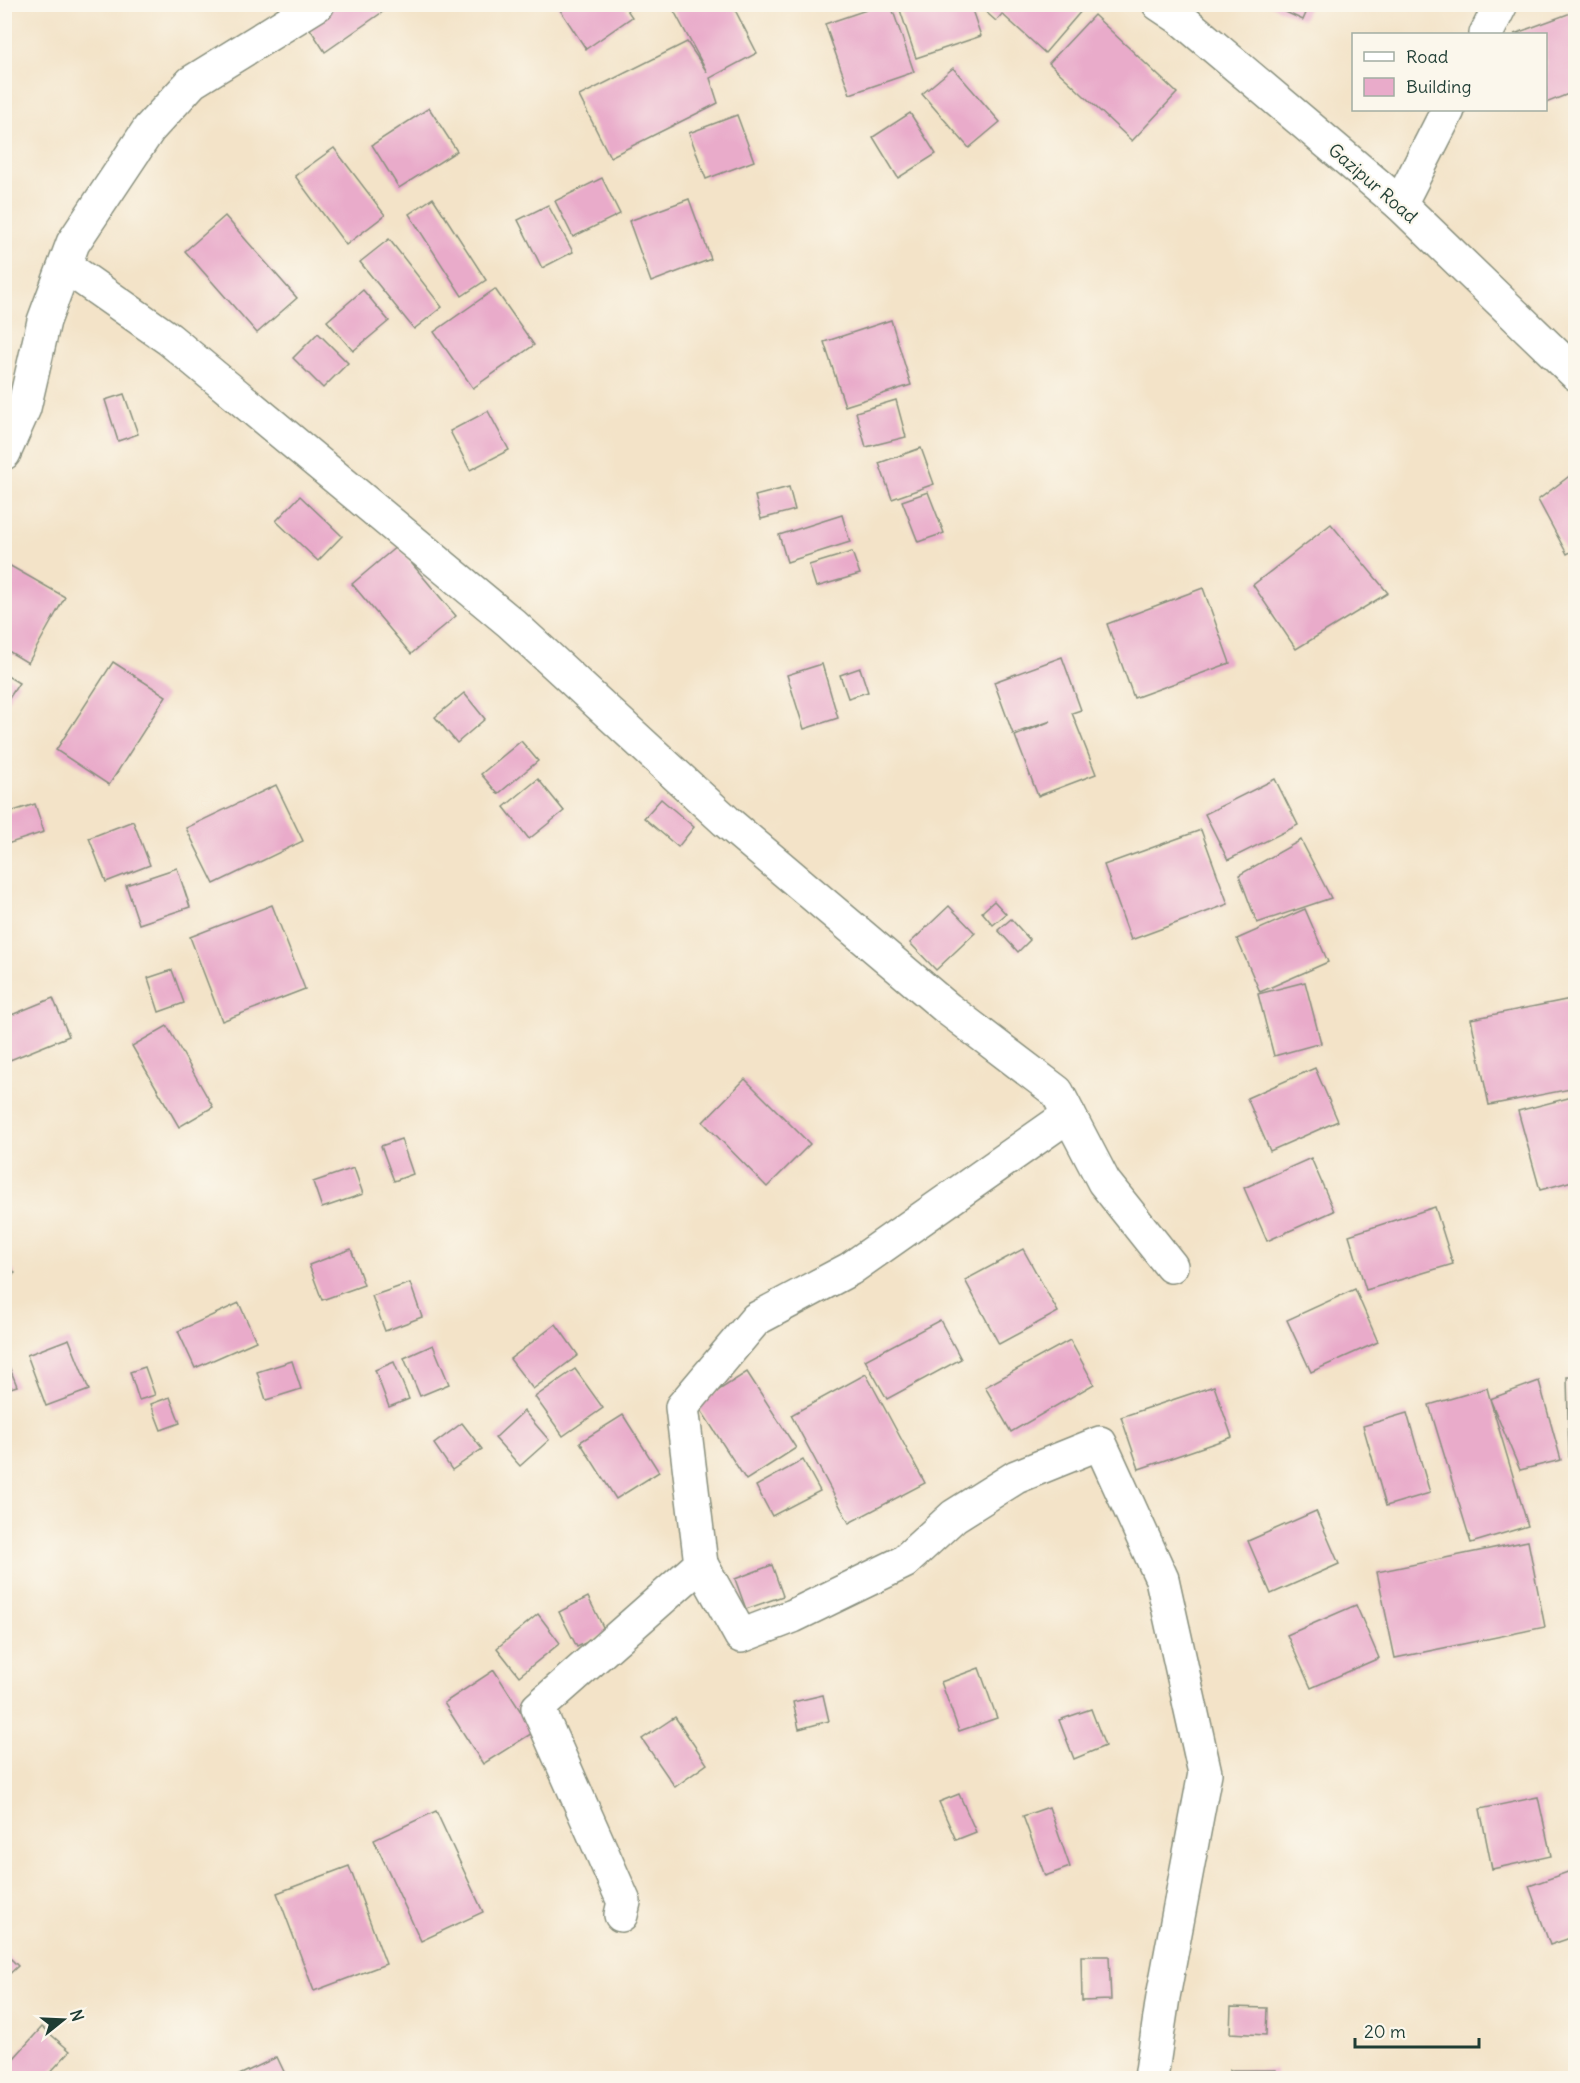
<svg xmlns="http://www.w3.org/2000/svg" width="1580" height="2083" viewBox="0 0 1580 2083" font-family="Delius,sans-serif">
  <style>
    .building { fill: #e9abca }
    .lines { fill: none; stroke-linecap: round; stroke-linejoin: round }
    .minor-casing { stroke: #89907e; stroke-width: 36 }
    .minor { stroke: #fff; stroke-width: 33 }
    .labels { text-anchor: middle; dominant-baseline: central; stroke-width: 4.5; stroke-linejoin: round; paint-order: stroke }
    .street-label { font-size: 18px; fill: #1f3d34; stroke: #fbf7ec }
  </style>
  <rect width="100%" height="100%" fill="#fbf7ec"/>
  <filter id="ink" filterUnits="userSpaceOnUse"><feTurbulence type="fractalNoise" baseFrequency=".0167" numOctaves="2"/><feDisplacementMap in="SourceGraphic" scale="12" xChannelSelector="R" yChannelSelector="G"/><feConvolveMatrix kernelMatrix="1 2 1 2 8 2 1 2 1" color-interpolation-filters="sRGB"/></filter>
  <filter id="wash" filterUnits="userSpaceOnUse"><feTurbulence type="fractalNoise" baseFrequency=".008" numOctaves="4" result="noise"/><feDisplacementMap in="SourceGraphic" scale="24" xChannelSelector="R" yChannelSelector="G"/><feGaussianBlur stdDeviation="1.35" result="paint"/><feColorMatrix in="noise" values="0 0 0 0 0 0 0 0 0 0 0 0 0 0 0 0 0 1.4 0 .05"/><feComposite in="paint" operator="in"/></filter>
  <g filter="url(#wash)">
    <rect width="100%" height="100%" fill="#f3e3c8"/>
    <g id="blocks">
      <g class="building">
        <polygon points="318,4 394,4 325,52 301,15"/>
        <polygon points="556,4 623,4 632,17 586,49"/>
        <polygon points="683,4 732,4 757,53 710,78 718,103 610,157 579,96 687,42 707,72 673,9"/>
        <polygon points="898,4 970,4 981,36 916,58"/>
        <polygon points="977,4 1075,4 1082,10 1045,53 1002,14 996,21"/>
        <polygon points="1268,4 1310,4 1303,20"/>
        <polygon points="881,5 891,5 914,72 850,94 825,24"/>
        <polygon points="1576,11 1576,91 1546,103 1546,34 1514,34"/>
        <polygon points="1094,15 1177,93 1132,141 1049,63"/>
        <polygon points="953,68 1000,122 969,148 922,94"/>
        <polygon points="429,108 457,151 399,188 372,145"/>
        <polygon points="910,113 936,154 898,178 873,137"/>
        <polygon points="737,115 754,161 706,179 689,133"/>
        <polygon points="334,148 385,215 346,245 295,176"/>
        <polygon points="602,178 620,214 573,237 555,201"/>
        <polygon points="433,198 486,280 462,296 409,214"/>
        <polygon points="689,199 711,259 651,282 629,221"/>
        <polygon points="548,205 573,252 542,268 518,220"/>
        <polygon points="225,216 297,298 257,333 185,251"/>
        <polygon points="389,239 442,307 414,329 360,262"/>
        <polygon points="495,289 534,345 473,388 434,332"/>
        <polygon points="363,290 389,321 353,351 327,321"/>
        <polygon points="891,320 911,385 845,406 824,342"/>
        <polygon points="318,333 348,363 323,388 293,358"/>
        <polygon points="124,394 138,434 118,441 105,400"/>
        <polygon points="896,400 906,437 866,447 856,412"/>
        <polygon points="488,411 509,450 470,470 450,431"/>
        <polygon points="921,448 934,484 892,499 879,463"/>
        <polygon points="1576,471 1576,549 1567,554 1538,500"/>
        <polygon points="789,487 795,510 761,519 755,496"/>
        <polygon points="928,492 944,533 918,542 902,501"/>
        <polygon points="300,496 342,536 318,561 276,521"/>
        <polygon points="842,515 850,542 787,562 779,535"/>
        <polygon points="1331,524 1388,593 1296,649 1253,585"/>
        <polygon points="397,546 456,616 411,654 352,584"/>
        <polygon points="852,552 860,574 816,587 809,565"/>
        <polygon points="7,564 65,597 28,663 5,649 5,568"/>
        <polygon points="1203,588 1230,663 1134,698 1107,624"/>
        <polygon points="1062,657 1081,710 1072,713 1096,774 1038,796 1015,736 1051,721 1013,734 994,682"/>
        <polygon points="113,662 166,696 109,785 56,750"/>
        <polygon points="822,664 838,718 804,729 787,675"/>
        <polygon points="860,668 868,692 848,698 840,675"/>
        <polygon points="4,674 19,683 4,706"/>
        <polygon points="464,693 485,719 457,743 435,717"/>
        <polygon points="521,741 538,761 498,794 481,774"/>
        <polygon points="538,779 564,811 529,839 504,807"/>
        <polygon points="1275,779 1298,825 1228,860 1205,814"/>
        <polygon points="276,785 303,841 214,884 186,828"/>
        <polygon points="661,799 694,827 678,847 644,818"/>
        <polygon points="35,804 44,832 4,845 4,814"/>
        <polygon points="133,821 150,865 106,882 89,838"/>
        <polygon points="1201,830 1228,904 1131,940 1104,865"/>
        <polygon points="1301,840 1331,898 1257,923 1239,875"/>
        <polygon points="177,868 190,907 139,924 126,885"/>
        <polygon points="994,901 1006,914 993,925 982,912"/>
        <polygon points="272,905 305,989 222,1021 190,937"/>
        <polygon points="949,906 975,933 936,970 910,943"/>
        <polygon points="1305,909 1328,962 1260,992 1237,939"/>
        <polygon points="1011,919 1030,940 1018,952 998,930"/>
        <polygon points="172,970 184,1003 159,1012 148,978"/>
        <polygon points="1305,982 1321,1043 1274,1056 1258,994"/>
        <polygon points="53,998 69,1036 10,1060 4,1045 4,1018"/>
        <polygon points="1576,998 1576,1088 1489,1105 1471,1019"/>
        <polygon points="167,1026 213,1107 179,1127 132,1046"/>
        <polygon points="1315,1068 1338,1121 1270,1151 1247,1098"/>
        <polygon points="745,1079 810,1144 767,1187 703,1122"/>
        <polygon points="1576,1096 1576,1180 1540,1190 1518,1111"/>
        <polygon points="401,1139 413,1174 394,1181 381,1146"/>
        <polygon points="1311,1158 1334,1211 1267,1241 1244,1188"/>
        <polygon points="354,1168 363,1194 322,1208 313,1182"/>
        <polygon points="1435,1207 1453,1264 1366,1290 1349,1235"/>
        <polygon points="351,1249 364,1285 322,1300 309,1265"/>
        <polygon points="1023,1249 1058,1312 999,1344 965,1280"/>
        <polygon points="4,1257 15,1273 4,1280"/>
        <polygon points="410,1283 422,1317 385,1331 372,1296"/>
        <polygon points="1355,1289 1378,1342 1311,1372 1287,1320"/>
        <polygon points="239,1303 256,1341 195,1368 178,1331"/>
        <polygon points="940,1320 961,1359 887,1399 865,1360"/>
        <polygon points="556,1324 578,1355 533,1389 510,1359"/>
        <polygon points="69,1339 89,1390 46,1406 27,1355"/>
        <polygon points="1070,1340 1094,1384 1011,1432 985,1387"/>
        <polygon points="433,1345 449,1384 420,1396 404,1358"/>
        <polygon points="4,1354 17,1386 4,1390"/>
        <polygon points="292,1361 301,1389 266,1400 257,1372"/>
        <polygon points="394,1362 409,1399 389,1407 375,1370"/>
        <polygon points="145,1367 155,1395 139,1400 130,1372"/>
        <polygon points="575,1369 603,1408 563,1436 535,1397"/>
        <polygon points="747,1372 796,1448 746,1480 697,1404"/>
        <polygon points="866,1374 925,1483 849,1523 791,1415"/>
        <polygon points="1567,1377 1576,1377 1576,1456 1569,1457"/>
        <polygon points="1539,1381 1561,1460 1520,1470 1490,1399 1528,1526 1471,1543 1429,1405 1487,1388 1490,1399"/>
        <polygon points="1214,1386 1232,1437 1139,1469 1121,1417"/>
        <polygon points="170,1397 180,1423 161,1430 151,1404"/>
        <polygon points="524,1411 549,1440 520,1466 495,1438"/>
        <polygon points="1407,1413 1430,1493 1386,1506 1363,1426"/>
        <polygon points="623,1415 659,1472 616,1499 580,1442"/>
        <polygon points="462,1423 482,1449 452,1470 434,1444"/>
        <polygon points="803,1460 820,1491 772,1516 756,1486"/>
        <polygon points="1316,1511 1339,1564 1271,1594 1248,1541"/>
        <polygon points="1528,1541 1545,1627 1395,1658 1377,1572"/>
        <polygon points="772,1565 783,1596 746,1609 735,1579"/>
        <polygon points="588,1597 606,1633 577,1647 559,1612"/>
        <polygon points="1356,1605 1379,1658 1311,1688 1287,1635"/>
        <polygon points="538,1614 560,1643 519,1676 497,1648"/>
        <polygon points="979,1668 997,1718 959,1731 941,1682"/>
        <polygon points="494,1670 534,1732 483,1764 444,1703"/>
        <polygon points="823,1695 829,1721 799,1729 793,1702"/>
        <polygon points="1091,1709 1105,1746 1074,1759 1059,1720"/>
        <polygon points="675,1717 707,1764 675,1787 642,1739"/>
        <polygon points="959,1794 976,1832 956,1840 939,1802"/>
        <polygon points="1538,1797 1551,1856 1492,1869 1480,1809"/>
        <polygon points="1049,1807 1070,1867 1045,1876 1023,1816"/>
        <polygon points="436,1811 483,1912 421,1941 374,1840"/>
        <polygon points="349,1866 386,1964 314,1991 277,1893"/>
        <polygon points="1576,1869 1576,1936 1550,1945 1529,1886"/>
        <polygon points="4,1952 18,1966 4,1979"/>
        <polygon points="1081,1956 1109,1956 1111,2000 1082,2001"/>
        <polygon points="1231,2007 1267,2008 1266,2035 1230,2033"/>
        <polygon points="42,2027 70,2051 45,2078 19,2078 6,2067"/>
        <polygon points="277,2057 287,2078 233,2078"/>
        <rect x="1230" y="2070" width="46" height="8"/>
      </g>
    </g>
  </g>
  <g filter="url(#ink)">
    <use href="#blocks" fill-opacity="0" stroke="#89907e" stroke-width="1.5"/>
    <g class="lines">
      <g class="minor-casing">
        <g id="minor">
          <polyline points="1159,4 1180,18 1400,204 1576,374"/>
          <polyline points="1486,34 1501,4"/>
          <polyline points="1400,204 1448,110"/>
          <polyline points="65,266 169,339 511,623 726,821 948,1009 1057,1092 1104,1182 1171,1266"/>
          <polyline points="4,453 24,408 44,321 73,243 149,129 192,82 318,4"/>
          <polyline points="701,1564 741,1636 793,1616 904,1562 954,1516 1016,1477 1100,1443 1162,1579 1205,1773 1163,1997 1151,2078"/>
          <polyline points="621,1915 624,1902 538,1708 701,1564 682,1407 756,1319 850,1269 1069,1115"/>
        </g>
      </g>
      <use href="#minor" class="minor"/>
    </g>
  </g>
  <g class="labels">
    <g class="street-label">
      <text transform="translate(1373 183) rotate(41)">Gazipur Road</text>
    </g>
  </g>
  <rect width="1580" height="2083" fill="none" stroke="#fbf7ec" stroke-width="24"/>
  <rect x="1352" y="33" width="195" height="78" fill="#fbf7ec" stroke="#a3ada2" stroke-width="1.5"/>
  <rect x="1364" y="52" width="30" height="9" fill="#ffffff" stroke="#a3ada2" stroke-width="1.5"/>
  <text x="1406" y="63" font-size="18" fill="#1f3d34">Road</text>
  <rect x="1364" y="78" width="30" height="18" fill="#e9abca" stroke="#a3ada2" stroke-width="1.5"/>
  <text x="1406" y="93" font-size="18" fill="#1f3d34">Building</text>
  <g transform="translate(63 2020) rotate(72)" stroke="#fbf7ec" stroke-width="4.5" paint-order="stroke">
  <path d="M0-4.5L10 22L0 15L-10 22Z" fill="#1f3d34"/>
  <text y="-9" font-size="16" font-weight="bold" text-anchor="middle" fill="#1f3d34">N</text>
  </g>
  <path d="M1355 2038v9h124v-9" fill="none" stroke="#1f3d34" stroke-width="3"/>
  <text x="1364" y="2038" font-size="18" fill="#1f3d34" stroke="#fbf7ec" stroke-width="4.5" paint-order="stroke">20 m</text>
</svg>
